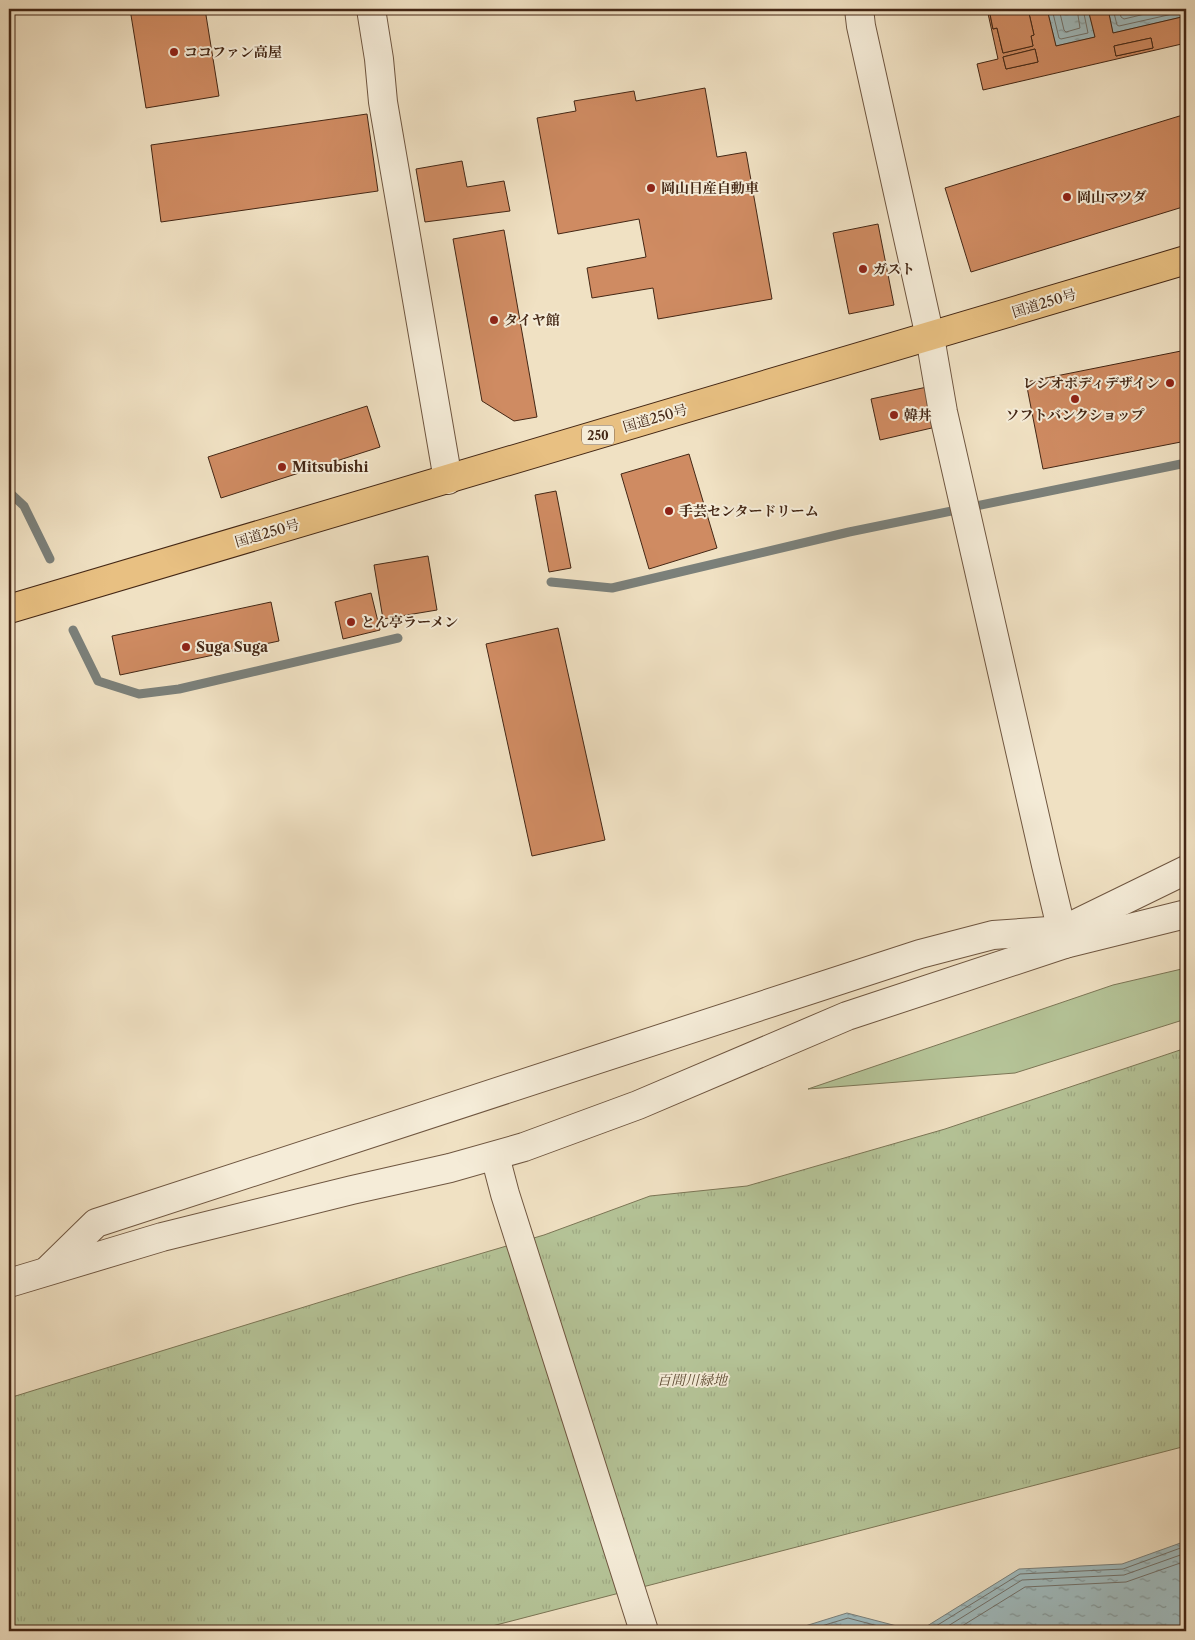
<svg xmlns="http://www.w3.org/2000/svg" width="1195" height="1640" viewBox="0 0 1195 1640" font-family="'Libre Caslon Text','Noto Serif JP',serif">
  <style>
    .grass { fill: #b5c498; stroke: #7c7656 }
    .park { fill: url(#park-tufts); stroke: #7c7656 }
    .water { fill: url(#water-ripples); stroke: #7b807a }
    .lines { fill: none; stroke-linecap: round; stroke-linejoin: round }
    .shore { stroke: #72716a; stroke-width: 1 }
    .stream { stroke: #7b807a; stroke-width: 9 }
    .building { fill: #cf8b62; stroke: #442715; fill-rule: evenodd }
    .minor-casing { stroke: #6f5640; stroke-width: 30 }
    .highway-casing { stroke: #442715; stroke-width: 30 }
    .minor { stroke: #f5ecd8; stroke-width: 28 }
    .highway { stroke: #e8c082; stroke-width: 28 }
    .poi-dot { fill: #8f2418; stroke: #f5ecd8; stroke-width: 2 }
    .labels { text-anchor: middle; dominant-baseline: central; stroke-width: 4; stroke-linejoin: round; paint-order: stroke }
    .shield { fill: #f5ecd8; stroke: #796250; stroke-width: 1 }
    .shield-label { font-size: 12px; font-weight: bold; fill: #442715 }
    .poi-label { font-size: 14px; font-weight: bold; fill: #442715; stroke: #f5ecd8; text-anchor: start }
    .street-label { font-size: 14px; fill: #442715; stroke: #f5ecd8 }
    .park-label { font-size: 14px; font-style: italic; fill: #604e36; stroke: #f5ecd8 }
  </style>
  <defs>
    <pattern id="park-tufts" width="24" height="20" patternUnits="userSpaceOnUse" patternTransform="scale(1.25)"><rect width="24" height="20" fill="#b5c498"/><path d="M3 7l-1-3M5 7V3M7 7l1-3M15 17l-1-3M17 17v-4M19 17l1-3" fill="none" stroke="#9da882"/></pattern>
    <pattern id="water-ripples" width="26" height="14" patternUnits="userSpaceOnUse" patternTransform="scale(1.25)"><rect width="26" height="14" fill="#a0bbbe"/><path d="M2 4q2-2 4 0t4 0M15 11q2-2 4 0t4 0" fill="none" stroke="#849899"/></pattern>
  </defs>
  <rect width="100%" height="100%" fill="#f0e1c3"/>
  <filter id="stains"><feTurbulence type="fractalNoise" baseFrequency=".004" numOctaves="4"/><feColorMatrix values="0 0 0 0 .2 0 0 0 0 .09 0 0 0 0 .02 0 0 0 .5 -.17"/></filter>
  <radialGradient id="worn" r=".72"><stop offset=".6" stop-color="#630" stop-opacity="0"/><stop offset="1" stop-color="#630" stop-opacity=".3"/></radialGradient>
  <polygon class="grass" points="1186,968 1186,1019 1015,1073 808,1089 1113,985"/>
  <polygon class="park" points="1186,1048 1186,1446 473,1631 9,1631 9,1398 408,1275 544,1235 650,1196 747,1186 945,1129"/>
  <g class="water">
    <polygon points="1047,9 1088,9 1095,37 1056,46"/>
    <polygon points="1108,9 1186,9 1186,16 1113,33"/>
    <polygon points="1186,1541 1186,1631 919,1631 1019,1569 1122,1564"/>
    <polygon points="847,1613 916,1631 789,1631"/>
  </g>
  <g class="lines">
    <g class="shore">
      <polyline points="1052,9 1059,38 1061,39 1088,33 1083,9"/>
      <polyline points="1059,9 1064,30 1066,32 1080,28 1077,9"/>
      <polyline points="1113,9 1117,25 1119,26 1186,11"/>
      <polyline points="1119,9 1121,17 1124,19 1166,9"/>
      <polyline points="805,1631 848,1618 897,1631"/>
      <polyline points="928,1631 1020,1574 1123,1569 1186,1546"/>
      <polyline points="940,1631 1022,1580 1124,1575 1186,1553"/>
      <polyline points="954,1631 1025,1587 1126,1582 1186,1561"/>
    </g>
    <g class="stream">
      <polyline points="9,492 24,506 50,559"/>
      <polyline points="551,582 612,588 849,532 1186,463"/>
      <polyline points="73,630 98,681 139,694 179,689 398,638"/>
    </g>
  </g>
  <g class="building">
    <polygon points="130,9 205,9 219,96 146,108"/>
    <path d="M987,9H989L993,29L997,28L1003,53L1033,46L1031,36L1034,35L1028,9H1047L1056,46L1095,37L1088,9H1108L1113,33L1186,16V43L983,90L977,64L998,59ZM1151,38L1153,48L1116,56L1114,46ZM1035,49L1038,62L1006,69L1003,57Z"/>
    <polygon points="989,9 1028,9 1034,35 1031,36 1033,46 1003,53 997,28 993,29"/>
    <polygon points="1151,38 1153,48 1116,56 1114,46"/>
    <polygon points="1035,49 1038,62 1006,69 1003,57"/>
    <polygon points="705,88 717,157 746,152 772,299 658,319 653,288 592,298 587,268 646,257 639,219 558,234 537,118 576,111 574,101 634,91 636,101"/>
    <polygon points="367,114 378,191 161,222 151,145"/>
    <polygon points="1186,114 1186,206 971,272 945,188"/>
    <polygon points="462,161 467,187 504,181 510,211 425,222 416,169"/>
    <polygon points="878,224 894,305 849,314 833,233"/>
    <polygon points="504,230 537,417 514,421 482,401 453,239"/>
    <polygon points="1186,350 1186,441 1043,469 1026,382"/>
    <polygon points="927,387 936,427 880,440 871,399"/>
    <polygon points="367,406 380,447 221,498 208,457"/>
    <polygon points="689,454 717,548 649,569 621,474"/>
    <polygon points="556,491 571,568 549,572 535,495"/>
    <polygon points="428,556 437,610 383,619 374,565"/>
    <polygon points="371,593 380,630 343,639 335,602"/>
    <polygon points="271,602 279,641 120,675 112,636"/>
    <polygon points="558,628 605,840 532,856 486,644"/>
  </g>
  <g class="lines">
    <g class="minor-casing">
      <g id="minor">
        <polyline points="371,9 379,59 383,102 448,480"/>
        <polyline points="859,9 861,26 930,337 943,412 1046,865 1065,944"/>
        <polyline points="495,1156 505,1194 644,1631"/>
        <polyline points="49,1269 96,1223 920,954 993,935 1063,930 1186,870"/>
        <polyline points="9,1283 162,1237 352,1190 450,1168 524,1147 638,1105 847,1016 1065,944 1186,914"/>
      </g>
    </g>
    <g class="highway-casing">
      <polyline id="highway" points="9,609 1186,260"/>
    </g>
    <use href="#minor" class="minor"/>
    <use href="#highway" class="highway"/>
  </g>
  <g class="poi-dot">
    <circle cx="174" cy="52" r="5"/>
    <circle cx="651" cy="188" r="5"/>
    <circle cx="1067" cy="197" r="5"/>
    <circle cx="863" cy="269" r="5"/>
    <circle cx="494" cy="320" r="5"/>
    <circle cx="1170" cy="383" r="5"/>
    <circle cx="1075" cy="399" r="5"/>
    <circle cx="894" cy="415" r="5"/>
    <circle cx="282" cy="467" r="5"/>
    <circle cx="669" cy="511" r="5"/>
    <circle cx="351" cy="622" r="5"/>
    <circle cx="186" cy="647" r="5"/>
  </g>
  <g class="labels">
    <rect class="shield" x="582" y="425.5" width="32" height="19" rx="4"/>
    <g class="shield-label">
      <text x="598" y="435">250</text>
    </g>
    <g class="poi-label">
      <text x="184" y="52">ココファン高屋</text>
      <text x="661" y="188">岡山日産自動車</text>
      <text x="1077" y="197">岡山マツダ</text>
      <text x="873" y="269">ガスト</text>
      <text x="504" y="320">タイヤ館</text>
      <text x="1160" y="383" text-anchor="end">レシオボディデザイン</text>
      <text x="904" y="415">韓丼</text>
      <text x="1075" y="415" text-anchor="middle">ソフトバンクショップ</text>
      <text x="292" y="467">Mitsubishi</text>
      <text x="679" y="511">手芸センタードリーム</text>
      <text x="361" y="622">とん亭ラーメン</text>
      <text x="196" y="647">Suga Suga</text>
    </g>
    <g class="street-label">
      <text transform="translate(1044 303) rotate(-17)">国道250号</text>
      <text transform="translate(655 418) rotate(-16)">国道250号</text>
      <text transform="translate(267 533) rotate(-16)">国道250号</text>
    </g>
    <g class="park-label">
      <text x="692" y="1380">百間川緑地</text>
    </g>
  </g>
  <rect width="1195" height="1640" fill="none" stroke="#f0e1c3" stroke-width="30"/>
  <rect x="10" y="10" width="1175" height="1620" fill="none" stroke="#442715" stroke-width="2.5"/>
  <rect x="15" y="15" width="1165" height="1610" fill="none" stroke="#442715"/>
  <rect width="100%" height="100%" filter="url(#stains)"/>
  <rect width="100%" height="100%" fill="url(#worn)"/>
</svg>
